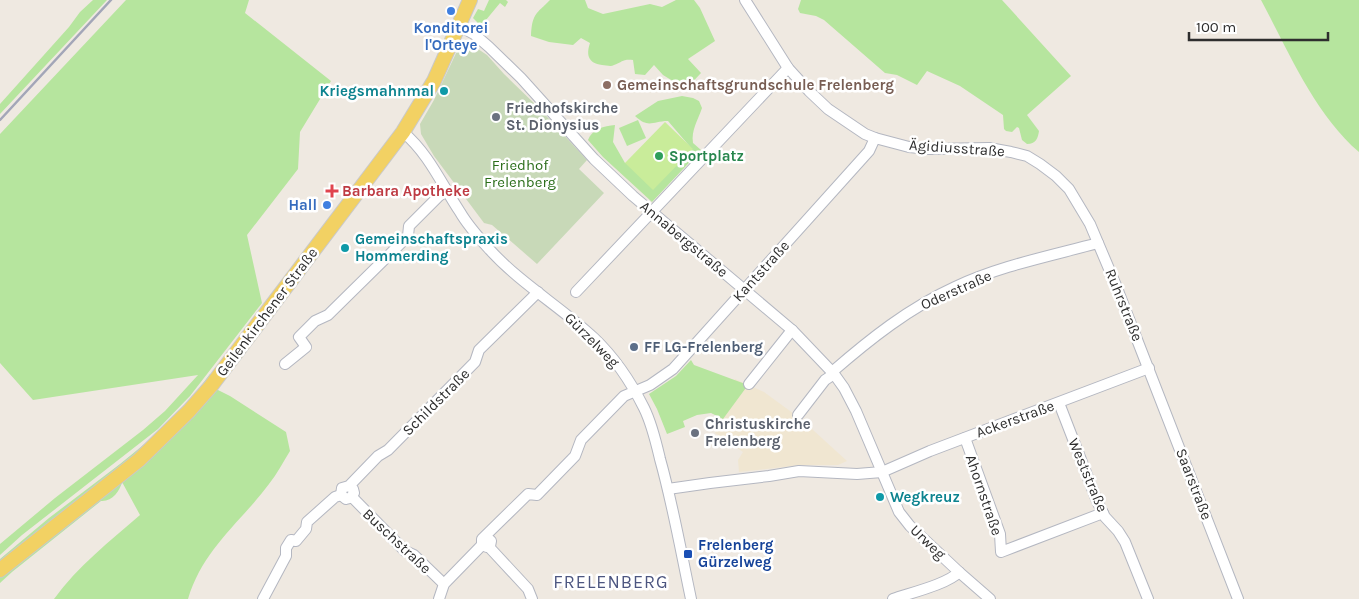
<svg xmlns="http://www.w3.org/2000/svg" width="1359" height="599" viewBox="0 0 1359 599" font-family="Karla,sans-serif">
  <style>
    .education { fill: #f0e6d1 }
    .green { fill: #b6e59e }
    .cemetery { fill: #c8d9b8 }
    .pitch { fill: #c9ec9a }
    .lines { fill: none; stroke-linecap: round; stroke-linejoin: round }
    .minor-casing { stroke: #b4b7c1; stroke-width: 12 }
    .major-casing { stroke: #c9c9c9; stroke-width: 16 }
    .minor { stroke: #fff; stroke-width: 10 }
    .major { stroke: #f2d163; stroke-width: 14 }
    .rail { stroke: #a3a6b8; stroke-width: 2.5 }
    .shop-dot { fill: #3f7fe0; stroke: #fff; stroke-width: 2 }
    .education-dot { fill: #8d6e63; stroke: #fff; stroke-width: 2 }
    .culture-dot { fill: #0f9aa8; stroke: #fff; stroke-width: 2 }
    .worship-dot { fill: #6b7280; stroke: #fff; stroke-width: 2 }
    .leisure-dot { fill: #2e9e5b; stroke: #fff; stroke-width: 2 }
    .health-dot { fill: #e0444e; stroke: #fff; stroke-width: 2 }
    .service-dot { fill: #5c6f8a; stroke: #fff; stroke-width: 2 }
    .transit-dot { fill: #1a4fb4; stroke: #fff; stroke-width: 2 }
    .labels { text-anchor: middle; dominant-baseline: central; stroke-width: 5; stroke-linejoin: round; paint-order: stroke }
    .shop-label { font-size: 15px; font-weight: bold; fill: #366cbe; stroke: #fff }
    .education-label { font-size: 15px; font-weight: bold; fill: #785e54; stroke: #fff; text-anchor: start }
    .culture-label { font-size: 15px; font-weight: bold; fill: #0d838f; stroke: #fff; text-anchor: start }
    .worship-label { font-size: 15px; font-weight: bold; fill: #5b616d; stroke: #fff; text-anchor: start }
    .street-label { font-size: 15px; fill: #2e2e2e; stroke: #fff }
    .leisure-label { font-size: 15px; font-weight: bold; fill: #27864d; stroke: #fff; text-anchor: start }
    .park-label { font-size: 15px; fill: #2c6e1b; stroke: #fff }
    .health-label { font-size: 15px; font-weight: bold; fill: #be3a42; stroke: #fff; text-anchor: start }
    .service-label { font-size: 15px; font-weight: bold; fill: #4e5e75; stroke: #fff; text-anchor: start }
    .transit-label { font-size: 15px; font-weight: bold; fill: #164399; stroke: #fff; text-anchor: start }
    .quarter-label { font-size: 18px; letter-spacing: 1px; fill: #4d5680; stroke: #fff }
  </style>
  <rect width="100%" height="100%" fill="#efe9e1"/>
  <polygon class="education" points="735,379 764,392 801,419 847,461 838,465 801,465 739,472 738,460 743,452 715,433 728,409 720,403"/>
  <g class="green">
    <polygon points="93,0 107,0 0,114 0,104 69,27 80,12"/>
    <polygon points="126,0 249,0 245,13 331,81 300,132 298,169 247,235 262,303 190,396 158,429 22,535 0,555 0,544 55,498 143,430 165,411 198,375 33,400 0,363 0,134"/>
    <polygon points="489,0 506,0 508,2 505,7 500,3 481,26 473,18 478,9 484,11"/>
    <path d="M550,0H585L588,8L603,14L650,4L662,7L676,0H694L700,8L715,41L688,59L701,73L686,89L663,75L654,65L645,75L635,74L633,60C622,59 623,62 614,65C611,67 606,65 602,65C588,63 586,55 590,43L581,38L573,45L549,42L531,36C532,14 536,14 550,0Z"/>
    <path d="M801,0H1002L1071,76L1027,115L1039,131C1038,138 1036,144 1027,144L1022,140L1019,128L1017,127L1012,132L1006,131L1004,129L1003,115L960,86L927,71L917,85L897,75L885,73L824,20L816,16L800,13L798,9Z"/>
    <path d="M1261,0H1359V152C1314,113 1289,52 1261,0Z"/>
    <path d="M682,96L693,98L699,101L702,108C698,120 691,130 693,143L701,150L652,202L603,157L588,140C592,129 604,126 615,125L613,142L625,163L692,149L668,121C652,121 649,129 635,116L658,101Z"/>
    <polygon points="638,120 646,138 627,146 619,128"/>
    <polygon points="691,360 694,365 748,385 723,419 711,413 697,415 683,421 685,427 667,434 657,409 649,394 676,376"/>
    <path d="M210,374L212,376C156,452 72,503 0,563V559L49,518L120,464L163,429L186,406Z"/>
    <path d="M216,389L230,396L286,432L290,451C283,462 277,474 269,484C239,524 203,549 188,599H54C78,566 110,541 140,515L122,482C120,491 112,502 101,501L12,572L0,583V576C75,517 155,462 216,389Z"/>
  </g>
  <polygon class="cemetery" points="469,43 487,55 504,74 537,106 587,160 579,169 604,193 537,264 492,225 484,223 434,156 421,134 420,124 434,100 458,49 464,44"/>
  <polygon class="pitch" points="665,122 693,149 653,190 625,163"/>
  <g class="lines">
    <g class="minor-casing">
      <g id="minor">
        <polyline points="745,0 788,68 809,91 828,109 865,134 875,138 909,147 929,149 989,148 1011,152 1027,156 1040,164 1056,176 1069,189 1090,224 1115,283 1238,599"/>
        <polyline points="459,26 474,34 489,47 521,78 594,159 633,196 792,330 834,374 844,388 856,411 899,512 910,526 959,572 990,599"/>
        <path d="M403,132C429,154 442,185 460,212C468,226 480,239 490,250C521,284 561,307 594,338C615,358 631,382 644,408C652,424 656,442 660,459C673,505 681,552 691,599"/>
        <polyline points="576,292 788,68"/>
        <polyline points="285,364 306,347 299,337 315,321 328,315 390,254 408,236 409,226 439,196 447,191"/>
        <path d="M832,372C870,339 909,308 955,287C999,266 1050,256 1098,243"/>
        <polyline points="749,384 792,330"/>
        <polyline points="1059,403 1097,501 1105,517 1118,531 1125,542 1148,599"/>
        <polyline points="798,415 825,380 834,374"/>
        <polyline points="965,438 1000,534 1001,552 1103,513"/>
        <polyline points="349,486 353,489 354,493 350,498 346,499 341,495 342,488 349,486 378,456 388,450 475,362 479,350 538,292"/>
        <polyline points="668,489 710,483 769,476 799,471 857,474 882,472 930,451 1149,368"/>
        <polyline points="352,497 405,551 414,555 444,584"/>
        <polyline points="486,537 491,541 490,546 487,547 482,545 482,539 528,494 537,495 575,456 581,440 624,396 650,385 673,369 869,151 875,138"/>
        <polyline points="489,547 528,589 532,599"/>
        <polyline points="263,599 286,556 286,548 291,540 296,541 306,529 307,522 335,497 341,495"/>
        <polyline points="439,599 444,584 482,545"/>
        <path d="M893,599C910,593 948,584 959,572"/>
      </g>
    </g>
    <g class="major-casing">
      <polyline id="major" points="0,570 139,460 189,411 211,386 403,132 434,81 470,0"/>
    </g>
    <use href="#minor" class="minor"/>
    <use href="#major" class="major"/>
    <polyline class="rail" points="0,120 111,0"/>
  </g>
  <g class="shop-dot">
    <circle cx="451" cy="11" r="5"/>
    <circle cx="327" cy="205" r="5"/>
  </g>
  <circle class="education-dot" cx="607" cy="85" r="5"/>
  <g class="culture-dot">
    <circle cx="444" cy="91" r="5"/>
    <circle cx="345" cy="248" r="5"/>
    <circle cx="880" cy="497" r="5"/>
  </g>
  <g class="worship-dot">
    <circle cx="496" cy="117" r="5"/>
    <circle cx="695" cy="433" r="5"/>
  </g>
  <circle class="leisure-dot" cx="659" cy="156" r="5"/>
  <path class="health-dot" d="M329.5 183.5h5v5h5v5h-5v5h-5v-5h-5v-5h5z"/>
  <circle class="service-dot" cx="634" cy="347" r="5"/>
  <rect class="transit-dot" x="683" y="549" width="10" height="10" rx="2.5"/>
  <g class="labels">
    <g class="shop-label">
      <text x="451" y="28">Konditorei<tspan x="451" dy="17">l'Orteye</tspan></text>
      <text x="317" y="205" text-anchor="end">Hall</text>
    </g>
    <g class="education-label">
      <text x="617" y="85">Gemeinschaftsgrundschule Frelenberg</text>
    </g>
    <g class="culture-label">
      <text x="434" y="91" text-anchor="end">Kriegsmahnmal</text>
      <text x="355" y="239">Gemeinschaftspraxis<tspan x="355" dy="17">Hommerding</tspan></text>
      <text x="890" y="497">Wegkreuz</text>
    </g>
    <g class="worship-label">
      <text x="506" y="108">Friedhofskirche<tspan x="506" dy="17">St. Dionysius</tspan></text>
      <text x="705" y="424">Christuskirche<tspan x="705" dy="17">Frelenberg</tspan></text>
    </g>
    <g class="street-label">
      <text transform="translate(957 148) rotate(4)">Ägidiusstraße</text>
      <text transform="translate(684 239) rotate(40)">Annabergstraße</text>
      <text transform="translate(761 271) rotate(-48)">Kantstraße</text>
      <text transform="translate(956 290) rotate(-24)">Oderstraße</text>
      <text transform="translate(1124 305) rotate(68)">Ruhrstraße</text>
      <text transform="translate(267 312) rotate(-53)">Geilenkirchener Straße</text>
      <text transform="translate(592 340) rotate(45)">Gürzelweg</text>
      <text transform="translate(436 402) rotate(-45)">Schildstraße</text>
      <text transform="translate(1015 419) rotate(-20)">Ackerstraße</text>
      <text transform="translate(1088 475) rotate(67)">Weststraße</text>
      <text transform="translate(1194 484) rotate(69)">Saarstraße</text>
      <text transform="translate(984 495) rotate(71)">Ahornstraße</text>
      <text transform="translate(397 541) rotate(43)">Buschstraße</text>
      <text transform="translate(928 542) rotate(44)">Urweg</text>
    </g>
    <g class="leisure-label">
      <text x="669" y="156">Sportplatz</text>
    </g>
    <g class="park-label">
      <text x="520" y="165">Friedhof<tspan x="520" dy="17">Frelenberg</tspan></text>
    </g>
    <g class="health-label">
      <text x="342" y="191">Barbara Apotheke</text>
    </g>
    <g class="service-label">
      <text x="644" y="347">FF LG-Frelenberg</text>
    </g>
    <g class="transit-label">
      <text x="698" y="545">Frelenberg<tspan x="698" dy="17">Gürzelweg</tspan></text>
    </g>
    <g class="quarter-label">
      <text x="611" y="582">FRELENBERG</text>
    </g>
  </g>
  <path d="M1189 32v8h139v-8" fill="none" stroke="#2e2e2e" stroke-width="2.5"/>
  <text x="1196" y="32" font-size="15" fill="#2e2e2e" stroke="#ffffff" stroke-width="4" paint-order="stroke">100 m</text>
</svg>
